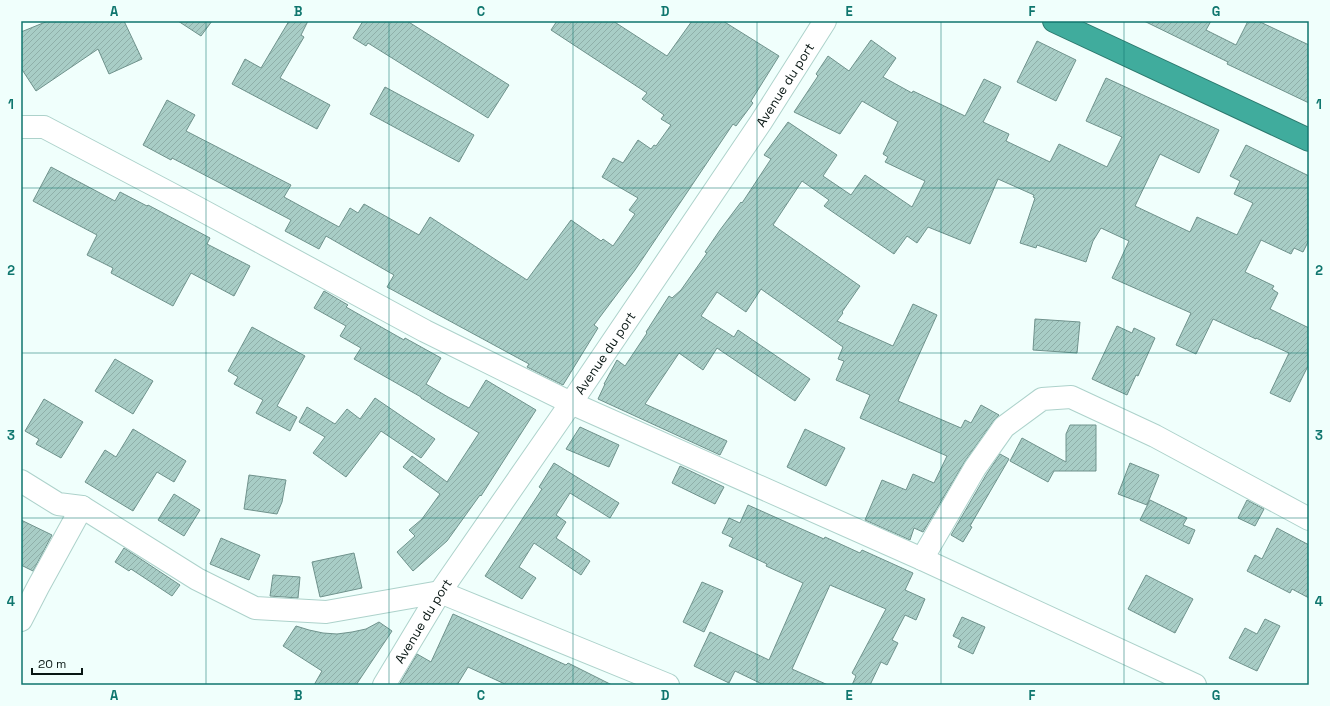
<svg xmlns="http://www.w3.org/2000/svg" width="1330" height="706" viewBox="0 0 1330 706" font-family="'Space Grotesk',sans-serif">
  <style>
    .building { fill: url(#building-hatch); stroke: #6f928c }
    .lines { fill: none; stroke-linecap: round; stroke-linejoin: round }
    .minor-casing { stroke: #add2cb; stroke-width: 24 }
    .highway-casing { stroke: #2c786d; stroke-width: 24 }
    .minor { stroke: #fff; stroke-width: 22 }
    .highway { stroke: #40ac9d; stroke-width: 22 }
    .grid { fill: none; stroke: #0f766e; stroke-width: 1; stroke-opacity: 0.55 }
    .labels { text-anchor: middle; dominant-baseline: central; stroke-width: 3; stroke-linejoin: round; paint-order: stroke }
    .street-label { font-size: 13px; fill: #081613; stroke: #f0fffc }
    .neatline { fill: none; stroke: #0f766e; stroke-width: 1.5 }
    .grid-label { font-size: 13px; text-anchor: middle; font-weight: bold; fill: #0f766e }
  </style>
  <defs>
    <pattern id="building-hatch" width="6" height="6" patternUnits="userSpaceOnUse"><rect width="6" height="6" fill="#a8cdc6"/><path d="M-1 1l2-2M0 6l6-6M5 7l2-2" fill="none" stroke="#8fafa9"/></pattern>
  </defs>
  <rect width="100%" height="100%" fill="#f0fffc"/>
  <g class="building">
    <polygon points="48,21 124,21 142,59 109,74 98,49 36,91 21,68 21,32"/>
    <polygon points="178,21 212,21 201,36"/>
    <polygon points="289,21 308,21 301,35 304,37 280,78 330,105 317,129 232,84 245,59 261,68"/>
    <polygon points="363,21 407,21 509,85 488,118 368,43 366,46 353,38"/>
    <polygon points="557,21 613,21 667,56 692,21 723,21 779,56 751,101 753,103 736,126 733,124 635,270 594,325 598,328 563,385 527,367 529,364 387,287 394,275 326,236 319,249 285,231 291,220 172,158 171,160 143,145 167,100 195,115 186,131 291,185 284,197 339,227 350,208 358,213 364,204 419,235 430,217 527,280 571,220 601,241 603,239 613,246 635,214 629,210 638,198 602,177 613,158 623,163 638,140 651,149 654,145 656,146 671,125 661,119 664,115 642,99 647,93 551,30"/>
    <polygon points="1144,21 1211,21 1206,30 1236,45 1248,21 1258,21 1309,45 1309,103 1227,64 1228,62"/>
    <polygon points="871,40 896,58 883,77 912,93 913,91 965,116 984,79 1001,87 983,122 1009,134 1006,141 1050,162 1059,144 1107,167 1122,137 1086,121 1106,78 1219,130 1199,173 1160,154 1135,206 1190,232 1197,217 1237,235 1253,203 1234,194 1240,181 1230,176 1246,145 1309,176 1309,240 1303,252 1294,248 1291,254 1261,240 1245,272 1274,286 1272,289 1278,293 1270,309 1309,328 1309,364 1290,402 1270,393 1289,353 1256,338 1256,339 1213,319 1196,354 1176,345 1191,313 1112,278 1129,241 1101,228 1093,241 1086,262 1037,245 1036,248 1020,243 1035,198 1033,197 1034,195 998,179 970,244 928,227 917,243 907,236 894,254 824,206 829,200 802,181 773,225 860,286 842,312 843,313 837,321 893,346 913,304 937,315 898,401 961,428 965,420 971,423 981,405 999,415 994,420 965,461 923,532 914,528 910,540 865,520 882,480 906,490 913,474 934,483 947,456 860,418 870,395 836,380 844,361 838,359 843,347 761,289 746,312 717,292 701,316 734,337 738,330 810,379 795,401 717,348 703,370 679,353 645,404 727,441 720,455 598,399 605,384 604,384 617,360 625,366 647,333 646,332 669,296 672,298 681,290 707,253 705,252 720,230 741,202 742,203 771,159 764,155 788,122 837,155 823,176 851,195 865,175 912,207 925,181 885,162 888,157 883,154 898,122 862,101 840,134 794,112 818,76 816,74 828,56 849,71"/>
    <polygon points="1037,41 1076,60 1056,101 1017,82"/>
    <polygon points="385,87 474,135 459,162 370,114"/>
    <polygon points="51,167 115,201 120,192 147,206 148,205 210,238 207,244 250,266 234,296 191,273 173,306 111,273 113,268 87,255 97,235 33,201"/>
    <polygon points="324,291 348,305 346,307 404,340 405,338 441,358 426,384 448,397 469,408 486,380 536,410 481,496 480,495 447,541 413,571 397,552 415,536 409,530 422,519 440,494 403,467 412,456 447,482 479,433 421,398 421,397 354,359 361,348 340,336 346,326 314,308"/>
    <polygon points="1035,319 1080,322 1077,353 1033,350"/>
    <polygon points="1117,326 1132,333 1134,328 1155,338 1138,376 1136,375 1127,395 1092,379"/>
    <polygon points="252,327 305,356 277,406 297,417 290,431 256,413 263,400 234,384 238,377 228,371"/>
    <polygon points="115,359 153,381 133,414 95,391"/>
    <polygon points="375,398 435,439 421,458 381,431 346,477 313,453 325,437 299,422 307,407 335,424 347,409 360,419"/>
    <polygon points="44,399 83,422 61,458 36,444 39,439 25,431"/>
    <polygon points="1070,425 1096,425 1096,471 1054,471 1048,482 1010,461 1022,438 1066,462 1066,434"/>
    <polygon points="580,427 619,445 609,467 566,449"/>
    <polygon points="133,429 186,461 174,482 157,472 133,511 85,482 105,450 116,457"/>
    <polygon points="805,429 845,448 826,486 787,467"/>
    <polygon points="1000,454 1009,459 970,526 972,527 963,542 951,535 986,475"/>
    <polygon points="554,463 619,503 610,518 570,493 556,515 566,522 556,538 590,561 581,575 534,543 519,567 536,578 522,599 485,576 542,489 539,487"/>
    <polygon points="1130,463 1159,475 1147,505 1118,494"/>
    <polygon points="680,466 724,487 715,504 672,483"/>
    <polygon points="249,475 286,480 282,502 277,514 244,509"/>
    <polygon points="174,494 200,510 184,536 158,520"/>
    <polygon points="1150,500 1187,518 1183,525 1195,530 1189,544 1140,520"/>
    <polygon points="1247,500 1264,509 1255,526 1238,518"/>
    <polygon points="748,505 824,539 825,537 860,553 862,550 913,573 905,590 925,599 916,620 905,615 892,640 898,643 887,665 881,662 870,685 852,685 856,676 852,673 886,609 830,585 792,669 828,685 764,685 735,671 729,683 694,666 710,632 769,660 803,583 766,566 767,564 729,546 733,538 722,533 729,518 740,523"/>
    <polygon points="21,520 52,535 33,571 21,565"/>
    <polygon points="1277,528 1309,545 1309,598 1292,589 1290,593 1247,571 1255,555 1262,559"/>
    <polygon points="221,538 260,555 249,580 210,564"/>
    <polygon points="124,548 180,585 172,596 131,569 129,571 115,562"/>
    <polygon points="354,553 362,588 320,597 312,562"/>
    <polygon points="273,575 300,577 298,598 270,596"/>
    <polygon points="1146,575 1193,599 1175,633 1128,609"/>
    <polygon points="702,582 723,591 704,632 683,622"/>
    <polygon points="453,614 566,665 568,663 612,685 507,685 468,667 457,685 399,685 417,654 431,662"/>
    <polygon points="962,617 985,627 973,654 958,647 961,640 953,636"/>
    <polygon points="1265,619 1280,626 1257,671 1229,658 1245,628 1257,634"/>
    <polygon points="379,622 392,631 356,685 314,685 322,671 283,646 296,626 309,630 323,633 337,634 352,632 366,629"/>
  </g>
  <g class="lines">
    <g class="minor-casing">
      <g id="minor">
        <polyline points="21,127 44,127 194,206 425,331 571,403 922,559 1195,685"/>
        <polyline points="21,481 58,504 82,507 197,579 255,608 326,612 440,592 668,685"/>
        <polyline points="922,559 975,468 1004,427 1042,399 1071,397 1155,436 1309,519"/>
        <polyline points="21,620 38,587 82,507"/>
        <path id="s1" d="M384,685L440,592L571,403L761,122L825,21"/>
      </g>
    </g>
    <g class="highway-casing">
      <polyline id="highway" points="1054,21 1309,140"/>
    </g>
    <use href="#minor" class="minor"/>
    <use href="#highway" class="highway"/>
  </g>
  <path class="grid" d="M206,21V685M389,21V685M573,21V685M757,21V685M941,21V685M1124,21V685M21,188H1309M21,353H1309M21,518H1309"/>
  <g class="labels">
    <g class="street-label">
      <text stroke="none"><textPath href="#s1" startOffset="722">Avenue du port</textPath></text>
      <text stroke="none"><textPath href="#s1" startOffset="399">Avenue du port</textPath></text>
      <text stroke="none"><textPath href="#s1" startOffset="75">Avenue du port</textPath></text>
    </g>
  </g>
  <rect width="1330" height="706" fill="none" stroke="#f0fffc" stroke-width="44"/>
  <path d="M32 668v6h50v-6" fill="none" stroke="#081613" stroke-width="2"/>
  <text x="38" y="668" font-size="12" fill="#081613" stroke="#f0fffc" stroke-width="3" paint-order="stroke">20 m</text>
  <rect x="22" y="22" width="1286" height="662" class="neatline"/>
  <g class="grid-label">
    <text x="114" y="16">A</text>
    <text x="298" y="16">B</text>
    <text x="481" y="16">C</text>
    <text x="665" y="16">D</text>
    <text x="849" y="16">E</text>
    <text x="1032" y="16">F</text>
    <text x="1216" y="16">G</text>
    <text x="11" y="109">1</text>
    <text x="1319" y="109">1</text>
    <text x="11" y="275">2</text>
    <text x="1319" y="275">2</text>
    <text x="11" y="440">3</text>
    <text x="1319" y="440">3</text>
    <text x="11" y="606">4</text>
    <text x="1319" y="606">4</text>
    <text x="114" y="700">A</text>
    <text x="298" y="700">B</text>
    <text x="481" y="700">C</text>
    <text x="665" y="700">D</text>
    <text x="849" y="700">E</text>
    <text x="1032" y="700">F</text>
    <text x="1216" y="700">G</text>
  </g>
</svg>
